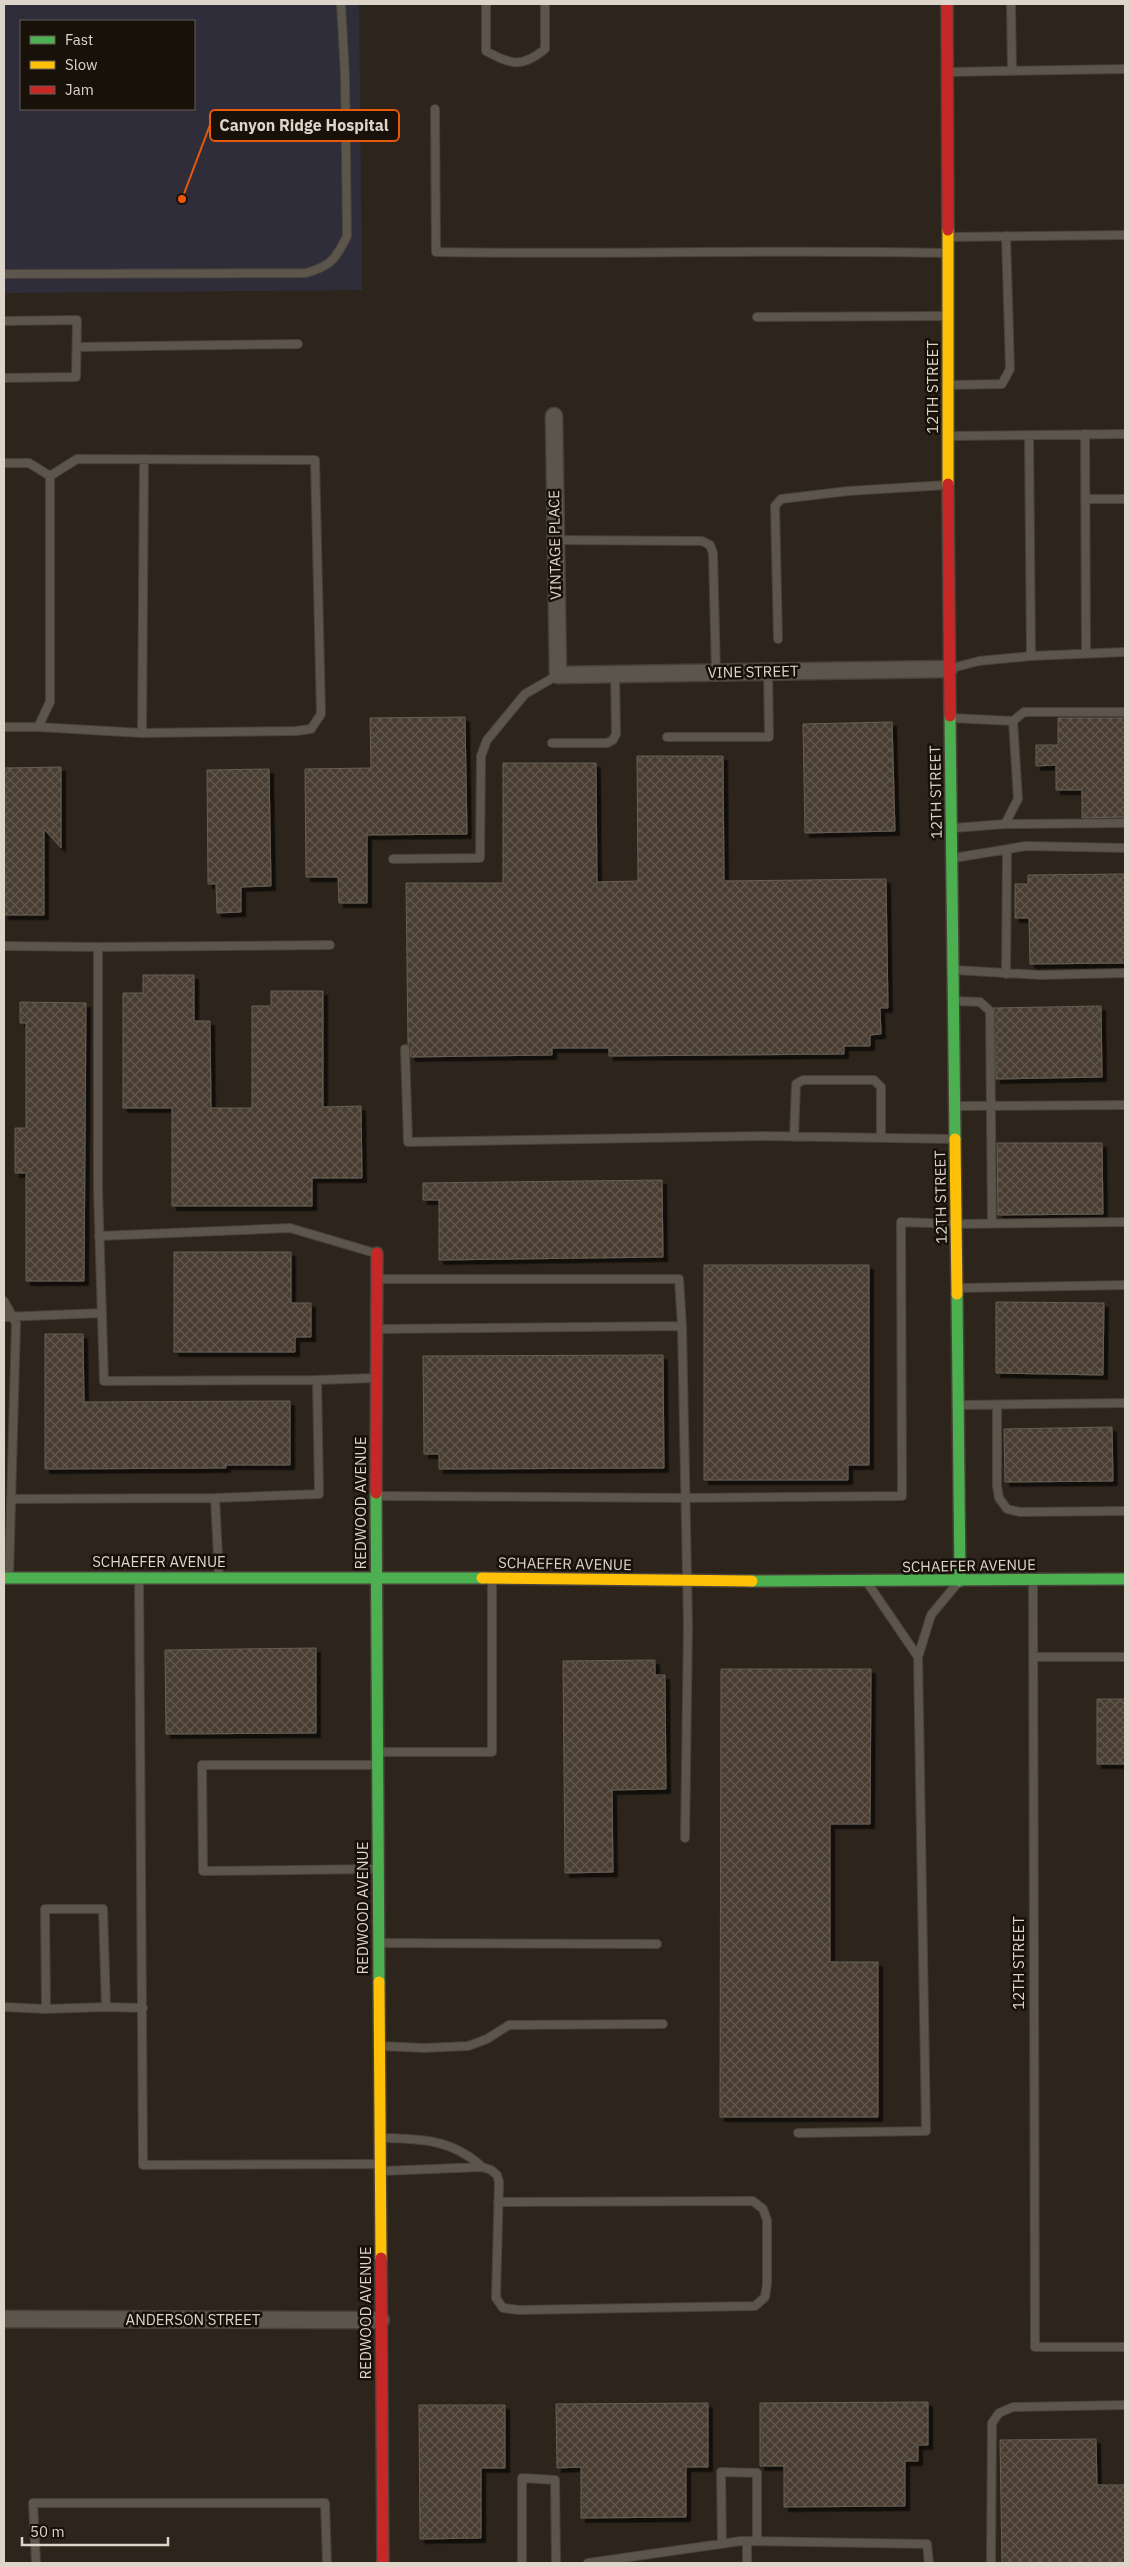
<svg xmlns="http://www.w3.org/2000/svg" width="1129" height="2567" font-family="'IBM Plex Sans',sans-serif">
<defs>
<pattern id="building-cross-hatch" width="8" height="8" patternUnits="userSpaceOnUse" patternTransform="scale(1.25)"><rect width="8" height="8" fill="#493e31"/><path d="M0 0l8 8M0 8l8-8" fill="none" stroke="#63594e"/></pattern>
<filter id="shadow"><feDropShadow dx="4.5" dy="4.5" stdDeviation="0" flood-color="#0009"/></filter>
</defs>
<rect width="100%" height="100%" fill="#2d251c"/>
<path fill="#302d3a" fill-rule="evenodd" d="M4,4h355l3,286 -358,3zM21,21h173v88h-173z"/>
<path fill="url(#building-cross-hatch)" stroke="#655e56" filter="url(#shadow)" d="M465,717l2,117 -100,1v68h-28l-1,-26h-32l-1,-108 66,-1 -1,-50z
M1058,718h67v99l-43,1v-28h-26v-25l-20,1v-21h22z
M892,722l3,109 -90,2 -2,-109z
M637,756h86l1,125 162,-2 2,129h-8l1,26 -11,1v11h-26v8l-235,2v-8h-57v7l-141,2 -3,-13 -2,-161h97v-120h93l1,119 41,-1z
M61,767v81l-17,-19v86h-40v-147z
M269,769l2,117 -30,1v25l-24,1 -1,-29h-8l-1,-114z
M1125,874v89l-95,1 -1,-46h-14v-34h13v-9z
M143,975h51v46h16l1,87h41v-102h19v-15h52v116l38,-1 1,72h-50v28h-140v-98h-49v-115h20z
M20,1002l66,1 -2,278h-58v-108h-11v-45h11v-105h-6z
M1101,1006l1,71 -106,2 -2,-71z
M997,1143h105l1,71 -105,1z
M662,1180l1,77 -224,3v-60h-16v-17z
M174,1252h117v51h20v34h-16v15h-121z
M704,1265h165v200h-21v15h-144z
M996,1302l108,1 -1,72 -107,-2z
M45,1334h38l1,68 206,-1v64h-64v3l-181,1z
M663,1355l1,113 -225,1v-15h-15l-1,-98z
M1112,1427l1,54 -108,1 -1,-53z
M316,1648v85l-150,1 -1,-84z
M655,1660v15h10l1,114 -54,1 1,82 -48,1 -2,-212z
M721,1669h150l-1,155h-40v138h48v155h-158z
M1097,1699h28v65h-28z
M928,2402v43h-10v16h-13v45l-121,1v-41h-24v-63z
M708,2403v64h-22v50l-105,1v-51l-24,1 -1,-64z
M419,2405h86v63h-24v70l-61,1z
M1096,2439l1,46h28v78h-123l-2,-123z"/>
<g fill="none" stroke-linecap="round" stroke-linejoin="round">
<defs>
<path id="lane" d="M486,4v47c25,14 36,17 59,-2v-45
M1011,4l1,67
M949,72l176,-3
M435,109l1,143c170,3 340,-3 510,1
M950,237l175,-2
M4,274l302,-1c25,-7 30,-14 41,-37l-2,-161 -4,-71
M757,317l189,-1
M4,321l73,-1 -1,57 -72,1
M77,347l221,-3
M951,385l51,-1 8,-15 -4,-133
M1085,434l1,219
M1029,435l2,221 94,-4
M951,436l174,-2
M4,463h25l21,13v226l-12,25h-34
M1085,499h40
M554,540l148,1 8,4 3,8 3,119
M778,639l-3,-133 6,-7 67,-8 99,-6
M952,668l27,-7 52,-5
M952,718l61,3 5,78 -13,25 -51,4
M1013,721l11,-9h101
M38,727l104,6 154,-2 15,-2 10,-15 -6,-254 -238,-1 -27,17
M142,733l2,-274
M667,737h102l-1,-66
M552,743h55l6,-3 3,-6 -1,-60
M1005,824l120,-1
M954,858l72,-12 99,2
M393,859l87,-1 1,-102 6,-16 38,-46 33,-19
M4,946l94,1 232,-2
M98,947v243l6,191 213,-1 2,114 -104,4 4,77
M955,970l85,5 85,-2
M1006,974l1,-124
M956,1001l24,1 10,9 2,212
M405,1049l3,93 356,-6 189,3
M957,1106l168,-1
M794,1137l2,-53 7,-4h71l7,7v51
M99,1236l191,-8 85,25
M379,1279h300l3,47
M959,1288l166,-3
M4,1301l12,22 -7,253
M4,1317l98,-4
M379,1329l303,-3 6,299 -3,213
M317,1380l58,-2
M960,1405l165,-2
M997,1405v81l2,12 8,11 13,3 105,-1
M378,1496l308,2 216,-2 -1,-274 55,2 169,-2
M12,1499l203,-1
M139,1579l4,586 235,-1
M1033,1582l2,765h90
M869,1585l49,72
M1033,1657h92
M379,1752h113v-171
M375,1869l-172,2 -1,-106h173
M381,1943l276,1
M4,2007l42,2 -1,-100h58l3,98 37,1
M46,2009l60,-2
M381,2046l43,2 44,-2 19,-7 22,-14 154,-1
M798,2133l128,-2 -8,-474 13,-42 25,-30
M382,2138c39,1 70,1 100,29
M382,2171l100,-4 9,3 6,5 2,7 -3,116 7,10 16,2 236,-4 10,-9 2,-13v-64l-4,-11 -10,-8 -255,1
M722,2544l-1,-72 36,1v68
M991,2562l1,-139 7,-10 14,-6 112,-2
M36,2563l-3,-60h292l2,60
M522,2563v-85l33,2 1,83
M588,2563l153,-22 186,3 2,19
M747,2563v-22"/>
<path id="street" d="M554,416l4,259 391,-6
M4,2319l377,1"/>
<path id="fast" d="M950,716l5,423
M957,1294l3,287
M376,1493l3,489
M4,1578h478
M752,1581l373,-2"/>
<path id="slow" d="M948,230v254
M955,1139l2,155
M482,1578l270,3
M379,1982l2,276"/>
<path id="jam" d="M947,4l1,226
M948,484l2,232
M376,1493l1,-240
M381,2258l2,305"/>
</defs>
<use href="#lane" stroke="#48413a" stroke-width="10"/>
<use href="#street" stroke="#48413a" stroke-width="19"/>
<use href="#fast" stroke="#48413a" stroke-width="14"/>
<use href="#slow" stroke="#48413a" stroke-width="14"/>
<use href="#jam" stroke="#48413a" stroke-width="14"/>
<use href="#lane" stroke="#5b554c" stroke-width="8"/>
<use href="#street" stroke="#5b554c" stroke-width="16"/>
<use href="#fast" stroke="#4caf50" stroke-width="11"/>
<use href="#slow" stroke="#ffc107" stroke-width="11"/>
<use href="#jam" stroke="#c62828" stroke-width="11"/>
</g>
<g text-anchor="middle" stroke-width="5" stroke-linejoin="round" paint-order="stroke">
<g font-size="15" fill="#ded5ca" stroke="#171109">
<text transform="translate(933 387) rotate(-90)" y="5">12TH STREET</text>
<text transform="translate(555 545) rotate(-91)" y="5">VINTAGE PLACE</text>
<text transform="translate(753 672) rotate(-1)" y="5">VINE STREET</text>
<text transform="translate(936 792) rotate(-91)" y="5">12TH STREET</text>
<text transform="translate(941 1197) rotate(-91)" y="5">12TH STREET</text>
<text transform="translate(361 1503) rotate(-90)" y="5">REDWOOD AVENUE</text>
<text x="159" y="1567">SCHAEFER AVENUE</text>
<text transform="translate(565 1564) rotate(1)" y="5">SCHAEFER AVENUE</text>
<text transform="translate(969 1566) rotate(-1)" y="5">SCHAEFER AVENUE</text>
<text transform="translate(363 1908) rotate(-90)" y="5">REDWOOD AVENUE</text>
<text transform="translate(1019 1963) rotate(-90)" y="5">12TH STREET</text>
<text transform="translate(366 2313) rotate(-90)" y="5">REDWOOD AVENUE</text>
<text x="193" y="2325">ANDERSON STREET</text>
</g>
</g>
<path fill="none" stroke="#e8590c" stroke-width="2" d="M182 199L210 125"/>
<circle fill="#e8590c" stroke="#171109" stroke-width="2" cx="182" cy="199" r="5"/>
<rect fill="#171109" stroke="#e8590c" stroke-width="2" x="210" y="110" width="189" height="31" rx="5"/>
<g font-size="16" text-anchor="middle" font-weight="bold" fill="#ded5ca">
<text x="304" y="131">Canyon Ridge Hospital</text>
</g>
<rect width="1129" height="2567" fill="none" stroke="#ded5ca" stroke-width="10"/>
<rect x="20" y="20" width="175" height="90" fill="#171109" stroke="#675f56"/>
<rect x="30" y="36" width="25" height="8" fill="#4caf50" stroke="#675f56"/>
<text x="65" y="45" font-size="15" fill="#ded5ca">Fast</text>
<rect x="30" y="61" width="25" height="8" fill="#ffc107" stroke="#675f56"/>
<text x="65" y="70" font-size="15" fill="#ded5ca">Slow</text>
<rect x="30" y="86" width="25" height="8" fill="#c62828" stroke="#675f56"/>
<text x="65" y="95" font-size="15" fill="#ded5ca">Jam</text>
<path d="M22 2537v8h146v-8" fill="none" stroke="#ded5ca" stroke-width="2.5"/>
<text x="30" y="2537" font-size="15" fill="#ded5ca" stroke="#171109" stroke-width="4" paint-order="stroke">50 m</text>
</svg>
